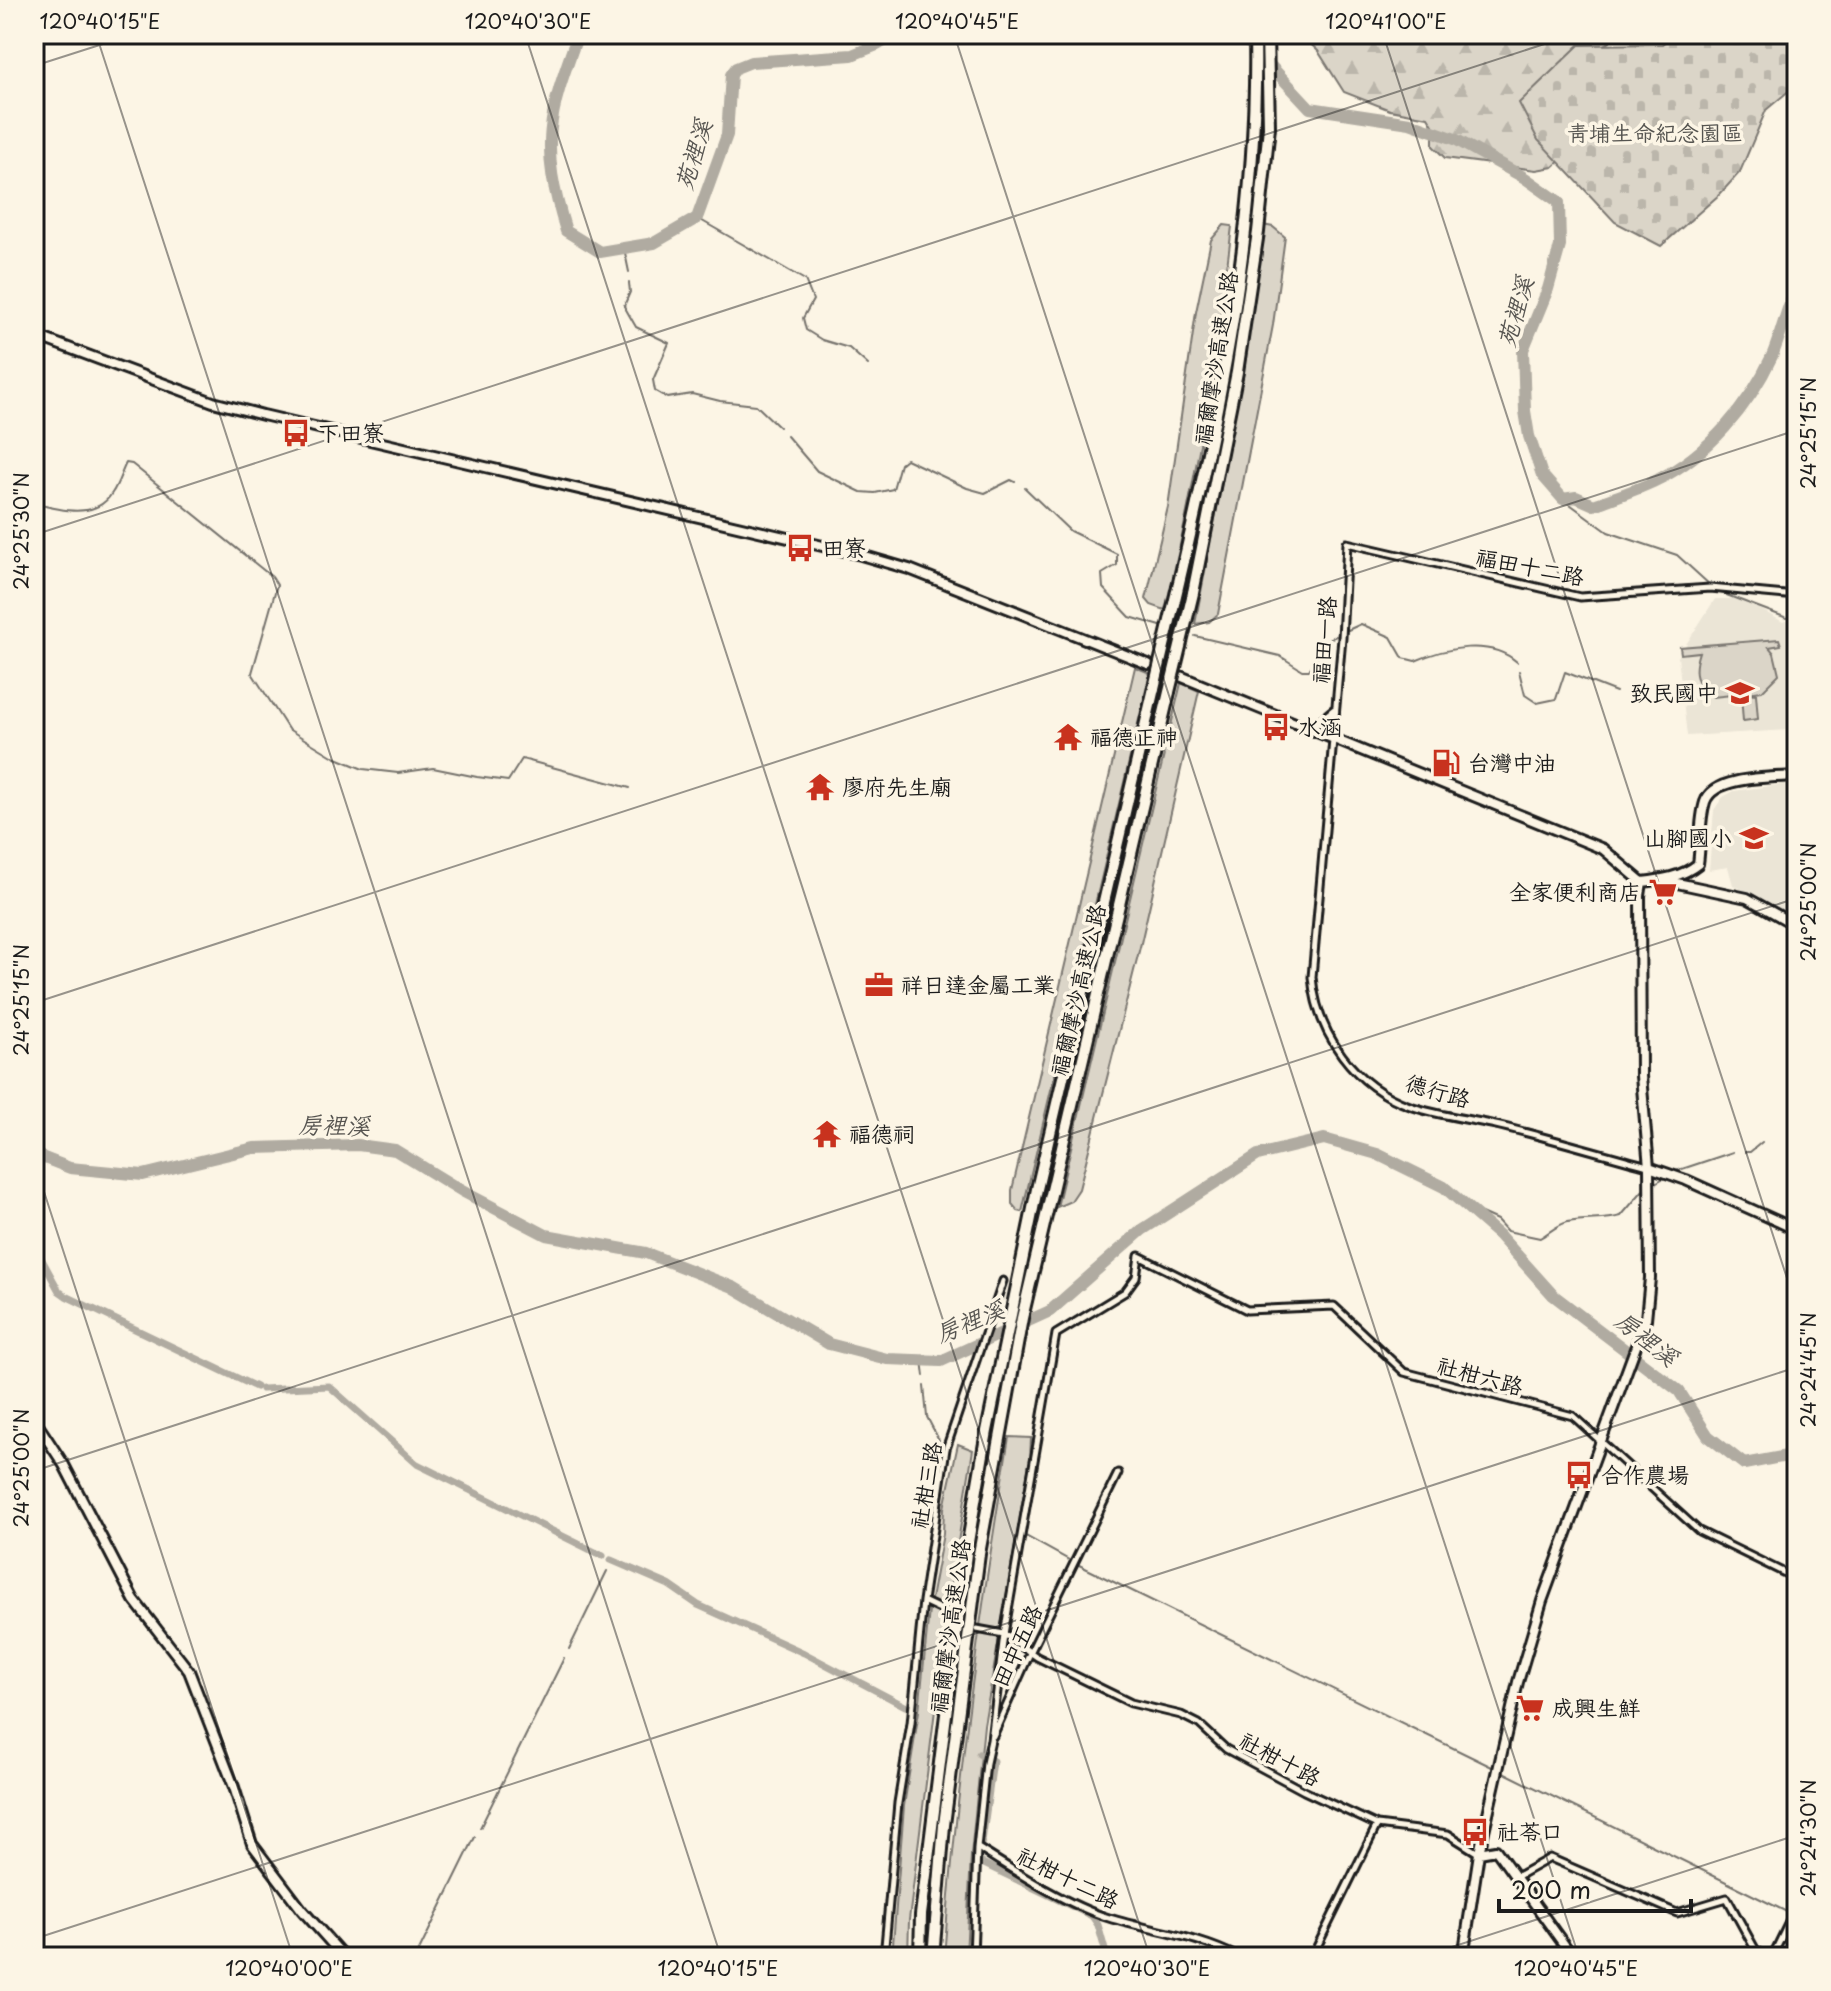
<svg xmlns="http://www.w3.org/2000/svg" width="1831" height="1991" font-family="'Playpen Sans','LXGW WenKai TC',sans-serif">
<defs>
<pattern id="forest-firs" width="22" height="20" patternUnits="userSpaceOnUse" patternTransform="scale(2)"><rect width="22" height="20" fill="#dbd5c8"/><path d="M5 1l3.5 6h-7zM16 11l3.5 6h-7z" fill="#bbb6ab"/></pattern>
<pattern id="cemetery-stones" width="16" height="16" patternUnits="userSpaceOnUse" patternTransform="scale(2)"><rect width="16" height="16" fill="#dbd5c8"/><path d="M2 7V4a2 2 0 0 1 4 0v3zM10 15v-3a2 2 0 0 1 4 0v3z" fill="#bbb6ab"/></pattern>
</defs>
<rect width="100%" height="100%" fill="#fcf5e5"/>
<filter id="ink" filterUnits="userSpaceOnUse"><feTurbulence type="fractalNoise" baseFrequency=".0125" numOctaves="2"/><feDisplacementMap in="SourceGraphic" scale="16" xChannelSelector="R" yChannelSelector="G"/><feConvolveMatrix kernelMatrix="1 2 1 2 8 2 1 2 1" color-interpolation-filters="sRGB"/></filter>
<g filter="url(#ink)">
<path fill="#ebe5d6" d="M1715,599h27l41,23 14,-5v136l-3,3 -5,-26 -102,6 -9,-79z
M1797,782v136l-64,-33 -5,-18 -19,3 5,-60 9,-13 11,-6z"/>
<path fill="#dbd5c8" stroke="#7c7872" stroke-width="2" d="M1224,225l8,1c-15,129 -36,258 -67,384l-14,-5 -5,-6 22,-92 28,-195 15,-72z
M1263,225l10,2 12,10 -12,88 -55,289 -9,8 -14,2 47,-248z
M1779,639l2,6 -12,2 5,6 5,21 -17,17 -15,2 9,1 2,25 -15,2 -2,-27 -28,3c-18,-13 -21,-24 -14,-45l-18,2 -1,-7z
M1135,667l15,6 -128,539 -4,-1 -6,-7v-14z
M1181,683l18,8 -58,252 -62,246 -8,12 -14,6z
M1009,1437l22,1 -1,21 -46,266 -13,130 -5,102h-22c13,-175 36,-347 65,-520z
M958,1444l15,6 -24,147 -40,323 -1,37h-16l12,-151 15,-95 10,-101 14,-76 1,-26z"/>
<path fill="url(#forest-firs)" stroke="#7c7872" stroke-width="2" d="M1300,34h312l-2,8 -44,24 7,83 -20,18 -17,3 -91,-12 -12,-12v-21l-5,-8 -38,-7 -46,-18 -26,-41z"/>
<path fill="url(#cemetery-stones)" stroke="#7c7872" stroke-width="2" d="M1675,34h122v50l-31,26 -26,62 -20,22 -59,52 -46,-24 -77,-82 -19,-37 60,-58 83,-1z"/>
<g fill="none" stroke-linecap="round" stroke-linejoin="round">
<path stroke="#75726c" stroke-width="2" d="M697,218l108,62 8,20 -10,18 3,12 16,10 27,8 19,17
M624,248l5,24
M629,283l1,9 -6,14 12,21 33,16 -16,37 2,11 12,7 25,-4 28,7 36,4 23,22
M787,436l30,35 44,21 14,1 18,-4 7,-25 6,-5 61,29 18,5 26,-13 4,2
M1025,488l45,43 47,23v11l-15,9 1,14 27,29 34,10
M1563,499l45,33 69,23 34,31
M34,503c25,7 62,17 78,-10 6,-8 9,-20 14,-30l6,1 140,113 5,8 -25,88 36,56 46,28 29,12 35,4 35,-5 44,9 31,4 14,-22 108,29
M1716,591l71,27 10,-3
M1348,630l13,-6 30,13 12,21 12,3c30,-13 75,-23 102,1
M1195,636l85,20 22,14h7l20,-31 7,-3
M1519,671l6,24 12,8 19,-4 9,-27 51,20
M1745,1152h5l12,-10
M1676,1171l57,-19
M1655,1183l9,-5
M1468,1207l29,13 10,11 33,7c9,-5 18,-14 28,-16 18,-4 36,-1 53,-6l23,-27
M922,1360l2,16
M924,1386l3,31 12,23
M1024,1535l47,26
M611,1561l1,-1
M1077,1564l415,203
M569,1649l38,-78
M1503,1772l284,140
M480,1828l84,-170
M416,1957l59,-120"/>
<path stroke="#b0aba1" stroke-width="7" d="M34,1245l25,46 7,5 190,91
M262,1389l67,-3 88,78 186,92
M611,1560l58,25 29,20 106,48 101,53
M979,1754l14,7 -11,81
M980,1862l112,54 6,9 9,32"/>
<path stroke="#b0aba1" stroke-width="12" d="M578,34c-30,83 -39,110 -12,197l34,21 54,-9 43,-25 30,-83 4,-60 5,-7 15,-6 101,-7 25,-10 19,-11
M1241,34l69,74 100,15 45,16 70,39 34,24 1,44 -12,43 -25,61 2,61 4,25 13,39 21,24 13,-2 18,8c21,-8 43,-15 63,-25 51,-25 92,-74 115,-124 10,-23 14,-48 25,-70
M34,1154l36,14 73,7 111,-27 104,-3 37,5 67,41 84,44 100,18 87,34 96,57 58,15 54,2 109,-50 92,-81 116,-75 66,-16 53,15 67,33 55,48 54,60 126,96 29,45 36,28 53,-10"/>
<path stroke="#dad4c7" stroke-width="5" stroke-dasharray="5 2.5" stroke-linecap="butt" d="M1127,753h42
M946,1612l24,13"/>
<defs>
<path id="street" d="M1648,1166c-49,-13 -98,-28 -148,-40 -29,-7 -61,-10 -90,-20 -55,-19 -93,-72 -98,-129l30,-339 5,-95 233,54 130,-9 87,8
M923,1601l23,-152 57,-168
M977,1629l27,5 33,23 94,46 50,12 18,9 27,25 78,42 73,34 71,9 30,19
M993,1736l37,-83 88,-180
M978,1848c38,24 89,57 131,70 43,13 89,18 129,39
M1516,1877l34,-19 127,55 50,-15 28,51 11,8
M884,1957l14,-154 13,-80 12,-122 23,11
M973,1957l4,-109 9,-85 5,-23 13,-106 52,-300 69,-42 11,-15 3,-21 108,54 87,-4 70,66 169,44 126,115 98,48
M1312,1957l65,-132
M1772,1957l25,-51"/>
<path id="secondary" d="M34,335l179,67 50,13 598,140 48,14 239,95
M1180,676l423,173 39,33c19,-2 40,-5 56,-18 3,-20 1,-43 7,-62 9,-27 68,-24 92,-26
M1304,727l18,-6 12,-10
M1663,880l84,18 50,28
M1649,1167l37,13 111,50
M34,1419l30,46 70,135 55,71 45,116 18,57 50,66 42,47
M1479,1853l17,-3 77,107
M1463,1957l16,-104 39,-171 24,-81 104,-282 4,-41 -1,-111 -8,-91 -1,-180 2,-14"/>
<path id="highway" d="M1177,591c43,-181 82,-369 78,-557
M1193,593l44,-221 21,-140 11,-105 -2,-93
M920,1957l1,-42 45,-361 21,-123 50,-242 117,-501
M933,1957l11,-132 35,-271 43,-236 147,-626"/>
</defs>
<use href="#street" stroke="#1c1c1c" stroke-width="11"/>
<use href="#secondary" stroke="#1c1c1c" stroke-width="14"/>
<use href="#highway" stroke="#1c1c1c" stroke-width="16"/>
<use href="#street" stroke="#fcf5e5" stroke-width="5"/>
<use href="#secondary" stroke="#fcf5e5" stroke-width="8"/>
<use href="#highway" stroke="#fcf5e5" stroke-width="10"/>
<defs>
<path id="highway-bridge" d="M1154,688l23,-97
M1169,692l24,-99"/>
</defs>
<use href="#highway-bridge" stroke="#1c1c1c" stroke-width="16" stroke-linecap="butt"/>
<use href="#highway-bridge" stroke="#fcf5e5" stroke-width="10"/>
</g>
</g>
<path fill="none" stroke="#1c1c1c" stroke-width="2" stroke-opacity="0.45" d="M96,34l625,1923M525,34l625,1923M954,34l625,1923M1383,34l414,1275M34,66l100,-32M34,535l1541,-501M34,1003l1763,-573M34,1161l259,796M34,1471l1763,-573M34,1939l1763,-572M1421,1957l376,-122"/>
<defs>
<symbol id="bus-bare" viewBox="-9 -9 18 18"><path d="M-5-6H5V4H4V6H2V4H-2V6H-4V4H-5ZM-3.5-4V0h7V-4ZM-3.5 1.2v1.5H-2V1.2ZM2 1.2v1.5H3.5V1.2Z" fill="#c8321e" stroke="#fcf5e5" stroke-width="2.5" paint-order="stroke"/></symbol>
<symbol id="school-bare" viewBox="-9 -9 18 18"><path d="M0-5L7-2L0 1L-7-2ZM-4 1L0 2.5L4 1V4Q0 6-4 4Z" fill="#c8321e" stroke="#fcf5e5" stroke-width="2.5" paint-order="stroke"/></symbol>
<symbol id="temple-bare" viewBox="-9 -9 18 18"><path d="M0-6L5-2H3V0L6.5 2.5H4V6H1.5V3h-3V6H-4V2.5H-6.5L-3 0V-2H-5Z" fill="#c8321e" stroke="#fcf5e5" stroke-width="2.5" paint-order="stroke"/></symbol>
<symbol id="fuel-bare" viewBox="-9 -9 18 18"><path d="M-5.5-6h7V0h2V4h1.3V-2.5L3-4.5l.8-.8L6-3V5H2.5V1h-1V6h-7ZM-4.2-4.7v3.2H.2V-4.7Z" fill="#c8321e" stroke="#fcf5e5" stroke-width="2.5" paint-order="stroke"/></symbol>
<symbol id="supermarket-bare" viewBox="-9 -9 18 18"><path d="M-6-5.5h2.5l.6 2H6L4.5 2H-2.5L-4.4-4H-6ZM-1.5 3.2a1.3 1.3 0 1 0 .1 0ZM3 3.2a1.3 1.3 0 1 0 .1 0Z" fill="#c8321e" stroke="#fcf5e5" stroke-width="2.5" paint-order="stroke"/></symbol>
<symbol id="office-bare" viewBox="-9 -9 18 18"><path d="M-6-3h4V-5.5h4V-3h4V5H-6ZM-1-4.5V-3h2v-1.5ZM-6 0V1H6V0Z" fill="#c8321e" stroke="#fcf5e5" stroke-width="2.5" paint-order="stroke"/></symbol>
</defs>
<g fill-rule="evenodd">
<use href="#bus-bare" x="276" y="413" width="40" height="40"/>
<use href="#bus-bare" x="780" y="528" width="40" height="40"/>
<use href="#school-bare" x="1720" y="673" width="40" height="40"/>
<use href="#bus-bare" x="1256" y="707" width="40" height="40"/>
<use href="#temple-bare" x="1048" y="717" width="40" height="40"/>
<use href="#fuel-bare" x="1426" y="743" width="40" height="40"/>
<use href="#temple-bare" x="800" y="767" width="40" height="40"/>
<use href="#school-bare" x="1734" y="818" width="40" height="40"/>
<use href="#supermarket-bare" x="1643" y="872" width="40" height="40"/>
<use href="#office-bare" x="859" y="965" width="40" height="40"/>
<use href="#temple-bare" x="807" y="1114" width="40" height="40"/>
<use href="#bus-bare" x="1559" y="1455" width="40" height="40"/>
<use href="#supermarket-bare" x="1510" y="1688" width="40" height="40"/>
<use href="#bus-bare" x="1455" y="1812" width="40" height="40"/>
</g>
<g text-anchor="middle" stroke-width="7" stroke-linejoin="round" paint-order="stroke">
<g font-size="22" fill="#555450" stroke="#fcf5e5">
<text x="1655" y="141">青埔生命紀念園區</text>
</g>
<g font-size="22" fill="#1c1c1c" stroke="#fcf5e5">
<text transform="translate(1216 358) rotate(-81)" y="8">福爾摩沙高速公路</text>
<text transform="translate(1530 567) rotate(11)" y="8">福田十二路</text>
<text transform="translate(1324 640) rotate(-85)" y="8">福田一路</text>
<text transform="translate(1078 990) rotate(-77)" y="8">福爾摩沙高速公路</text>
<text transform="translate(1438 1091) rotate(16)" y="8">德行路</text>
<text transform="translate(1480 1376) rotate(15)" y="8">社柑六路</text>
<text transform="translate(926 1485) rotate(-80)" y="8">社柑三路</text>
<text transform="translate(950 1626) rotate(-82)" y="8">福爾摩沙高速公路</text>
<text transform="translate(1017 1646) rotate(-65)" y="8">田中五路</text>
<text transform="translate(1280 1759) rotate(28)" y="8">社柑十路</text>
<text transform="translate(1068 1878) rotate(26)" y="8">社柑十二路</text>
</g>
<g font-size="22" fill="#1c1c1c" stroke="#fcf5e5" text-anchor="start">
<text x="318" y="441">下田寮</text>
<text x="822" y="556">田寮</text>
<text x="1718" y="701" text-anchor="end">致民國中</text>
<text x="1298" y="735">水涵</text>
<text x="1090" y="745">福德正神</text>
<text x="1468" y="771">台灣中油</text>
<text x="842" y="795">廖府先生廟</text>
<text x="1732" y="846" text-anchor="end">山腳國小</text>
<text x="1641" y="900" text-anchor="end">全家便利商店</text>
<text x="901" y="993">祥日達金屬工業</text>
<text x="849" y="1142">福德祠</text>
<text x="1601" y="1483">合作農場</text>
<text x="1552" y="1716">成興生鮮</text>
<text x="1497" y="1840">社苓口</text>
</g>
<g font-size="24" font-style="italic" fill="#575551" stroke="#fcf5e5">
<text transform="translate(694 155) rotate(-73)" y="8">苑裡溪</text>
<text transform="translate(1516 312) rotate(-74)" y="8">苑裡溪</text>
<text transform="translate(334 1126) rotate(1)" y="8">房裡溪</text>
<text transform="translate(970 1322) rotate(-22)" y="8">房裡溪</text>
<text transform="translate(1646 1339) rotate(38)" y="8">房裡溪</text>
</g>
</g>
<rect width="1831" height="1991" fill="none" stroke="#fcf5e5" stroke-width="88"/>
<path d="M1499 1899v12h192v-12" fill="none" stroke="#1c1c1c" stroke-width="4"/>
<text x="1511" y="1899" font-size="24" fill="#1c1c1c" stroke="#fcf5e5" stroke-width="6" paint-order="stroke">200 m</text>
<rect x="44" y="44" width="1743" height="1903" fill="none" stroke="#1c1c1c" stroke-width="3"/>
<g font-size="20" text-anchor="middle" fill="#1c1c1c">
<text x="100" y="29">120°40'15"E</text>
<text x="528" y="29">120°40'30"E</text>
<text x="957" y="29">120°40'45"E</text>
<text x="1386" y="29">120°41'00"E</text>
<text transform="translate(1809 433) rotate(-90)" y="7">24°25'15"N</text>
<text transform="translate(22 531) rotate(-90)" y="7">24°25'30"N</text>
<text transform="translate(1809 902) rotate(-90)" y="7">24°25'00"N</text>
<text transform="translate(22 1000) rotate(-90)" y="7">24°25'15"N</text>
<text transform="translate(1809 1370) rotate(-90)" y="7">24°24'45"N</text>
<text transform="translate(22 1468) rotate(-90)" y="7">24°25'00"N</text>
<text transform="translate(1809 1838) rotate(-90)" y="7">24°24'30"N</text>
<text x="289" y="1976">120°40'00"E</text>
<text x="718" y="1976">120°40'15"E</text>
<text x="1147" y="1976">120°40'30"E</text>
<text x="1576" y="1976">120°40'45"E</text>
</g>
</svg>
